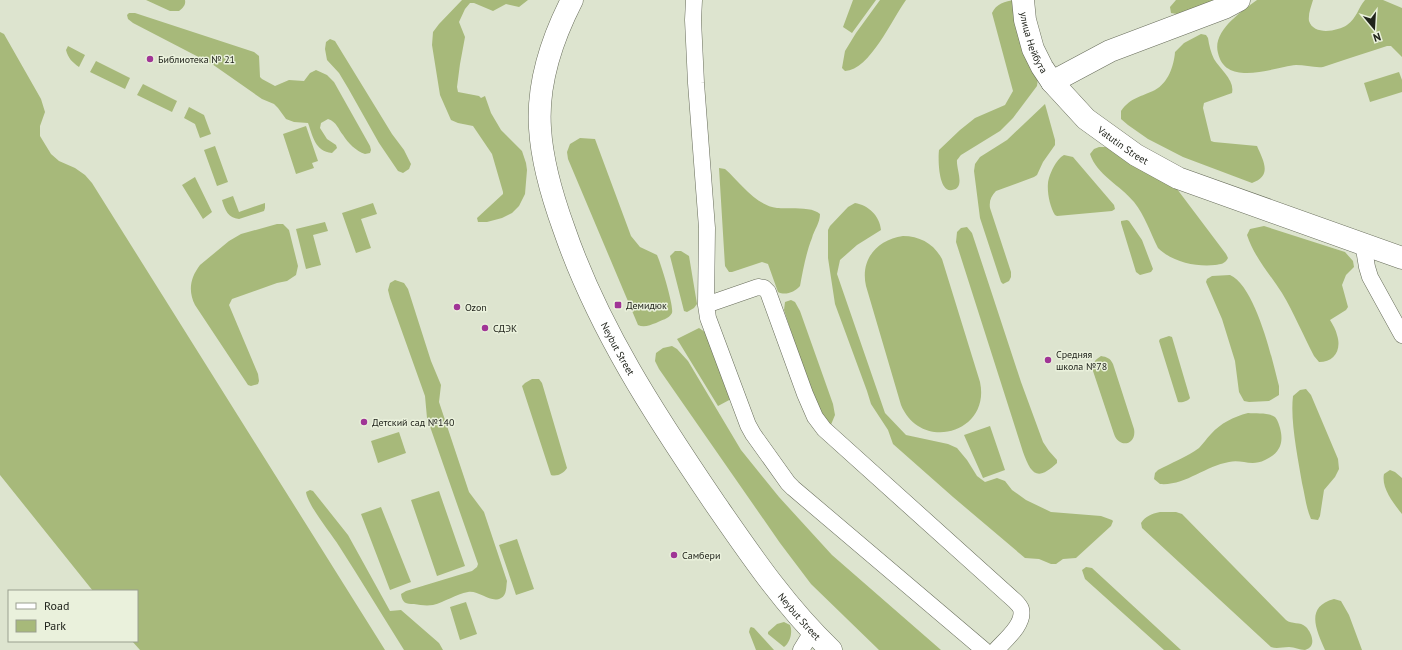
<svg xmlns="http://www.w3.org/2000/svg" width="1402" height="650" font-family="'PT Sans',sans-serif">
<rect width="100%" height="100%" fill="#dde4cf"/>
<path fill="#a7b97a" d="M146,0h39c1,5 -2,8 -6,11h-9z
M462,0h66l-9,7 -13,-3 -13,7 -19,-8h-4l-5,6 -6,13 6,15 -5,27 -3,23 1,5 21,4 2,2 4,-2 6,17 10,17 21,21 4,12 1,7 -2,24 -6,12 -7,7 -10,5 -15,4h-9l-1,-4 26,-24v-2l-11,-38 -19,-28 -15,-3 -7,-3 -11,-25 -8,-50 1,-13 6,-8z
M853,0h23l-24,33 -9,-6z
M880,0h26c-14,19 -36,70 -61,71l-3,-3 3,-17 11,-18z
M1015,0l23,78 -1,8 -24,32 -13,13 -39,24c-1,1 -3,4 -4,5 -1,9 9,28 -5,30 -14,3 -14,-32 -13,-40l21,-20 15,-12 30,-13 8,-14 -21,-78c4,-9 13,-12 23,-13z
M1176,0h39l-38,14 -6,-1 -1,-6z
M1257,0h56c-2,7 -5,14 -4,21 5,15 29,10 38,4 10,-7 11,-17 18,-25h18l19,8v49l-11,-11h-4c-14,5 -29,9 -43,14 -7,2 -14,5 -21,7 -8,1 -18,-2 -27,-2 -22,2 -70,23 -78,-12 -6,-22 23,-41 39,-53z
M129,13h6l119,39 5,4 1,21 2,2 13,7 14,-6 15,1 6,-8 6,-3 11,5 7,7 36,64 1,4 -1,3 -5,1c-9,-3 -17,-11 -22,-19 -5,-6 -6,-13 -15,-16l-7,4 -1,5 7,11 9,6 1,3 -5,5c-17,-2 -19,-16 -24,-30l-14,-1 -8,-3 -8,-11 -4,-4 -12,-5 -50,-35 -79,-41 -5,-4 -1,-4z
M0,32l4,2 37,65 4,13 -5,14v10l11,18 8,7 16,7 10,7 7,8 293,467h-245l-8,-9h5v-50h-44l-93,-116z
M1201,34l5,1 2,3c1,7 3,15 6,21 6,10 21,21 18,34l-28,10 -1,5 8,33 3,1 43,4c6,14 16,30 -5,37l-69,-26 -35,-18 -20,-14 -7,-6v-8c10,-14 20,-14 34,-21 13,-7 19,-24 20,-38l9,-9z
M330,39l5,2 57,93 12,16 7,14 -2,5 -6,4 -5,-2 -19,-28 -31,-55 -9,-15 -12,-13 -2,-11 1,-7z
M68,46l17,9 -6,12c-7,-5 -11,-9 -13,-17z
M96,61l34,17 -5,11 -35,-17z
M1399,72l3,8v12l-32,10 -6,-19z
M143,84l34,17 -5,11 -35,-17z
M1045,104l10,36v5l-12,17 -6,13 -3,2 -38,14c-5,5 -7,10 -6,17l21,64v5l-2,4 -6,3 -2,-2 -21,-64 -6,-47 1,-7 5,-7 27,-17z
M189,107l15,8 7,19 -11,4 -5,-14 -11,-6z
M306,126l12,35 -6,2 2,5 -18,6 -13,-40z
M580,138l15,1 36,97 9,11 17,8c4,9 17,51 15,58 -3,6 -11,7 -16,10 -6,2 -12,5 -18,2l-70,-166 -1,-7 3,-8z
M215,146l13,36 -11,4 -13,-36z
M1099,147h8l70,42 49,65 2,4c-3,6 -7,6 -13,7 -19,2 -43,-3 -57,-17 -8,-16 -13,-32 -24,-46 -14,-17 -37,-27 -44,-48l4,-5z
M1064,155l9,2 41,48 1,4 -3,2 -55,5 -2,-1c-5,-8 -8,-22 -7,-32 1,-8 8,-24 16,-28z
M719,168l6,1c15,13 30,36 52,39 11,1 35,-2 43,6 0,9 -6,16 -8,24 -6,15 -9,32 -12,48 -5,6 -15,10 -22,6l-10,-28 -6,-2 -30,10h-3l-4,-6z
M195,177l17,35 -9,7 -21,-34z
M233,196l6,16 26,-9v5l-1,3 -25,8c-11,-1 -14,-9 -17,-19z
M373,203l4,11 -16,5 10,29 -15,5 -14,-40z
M855,203c13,2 25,13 26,27l-24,15 -17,15 -3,14 48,139 21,22 42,9 9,4 10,12 10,16 8,6 12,-4 8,3 7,9 14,10 25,12 50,4 11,4 1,1 -2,5 -35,32 -13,1 -7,5h-5l-12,-5 -14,-1 -72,-61 -60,-53 -5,-14 -17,-26 -4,-13 -32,-87 -7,-46v-28l2,-4 18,-19z
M1127,220l2,1 13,19 11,29 -2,3 -11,3 -4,-3 -15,-49v-2z
M325,222l3,9 -15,4 8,30 -15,4 -10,-40z
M277,224h6l6,6 9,36 -2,9 -9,6 -10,2 -45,16 -3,6 29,69 1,7 -1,3 -7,2 -3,-1 -53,-80c-7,-14 -5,-27 5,-40l29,-24 12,-7z
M1264,226l81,26 8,9 1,6 -8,8 -4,10 6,22 -2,3 -16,10c3,5 6,10 7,15 5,15 -3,27 -18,27l-5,-6c-11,-21 -20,-43 -32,-63 -12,-19 -28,-36 -35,-58l3,-6z
M967,227l5,6 49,149 22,60 6,9 8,9v3c-20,19 -26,11 -34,-11l-67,-210 1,-10 4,-4z
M903,236c17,0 31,8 39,23l38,123c11,51 -59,71 -79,23l-35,-119c-6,-27 11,-46 37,-50z
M675,251h6l8,5 8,48 -3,4 -7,4 -3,-1 -14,-55z
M1230,275c26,12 42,84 49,111v9l-10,6 -20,1 -5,-1 -5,-9 -4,-31 -13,-42 -16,-37 1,-3 5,-3z
M395,280l9,3 4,6 23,72 10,24 -2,17 30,90 15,20 23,69c-1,6 0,14 -6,17 -10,6 -22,-8 -33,-6 -12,2 -23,10 -35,13 -7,1 -13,0 -19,-1 -8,0 -12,-1 -13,-10l5,-3 66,-20 5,-4 1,-3 -51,-146 -2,-22 -35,-98 -2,-8 2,-7z
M791,300l4,2 5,9 33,93 2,11 -5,12h-2l-18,-38 -26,-79 1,-8z
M699,328l12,8 22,62 -15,8 -41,-67z
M1169,336l3,1 18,61c-2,3 -8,5 -12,4l-19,-61 1,-2z
M672,346l5,3 11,12 53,89 38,47 53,58 109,95h-62l-68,-66 -31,-41 -121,-174 -4,-8 1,-8 7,-5z
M1101,356c6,1 9,2 12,8l21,65c3,16 -15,20 -20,5l-21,-63c-1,-8 1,-10 8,-15z
M532,379h7l3,4 25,85c-3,5 -10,9 -16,7l-29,-89 3,-3z
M1306,389l5,6 27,64 1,10 -4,8 -11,13 -4,26 -2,4 -7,-1c-5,-11 -6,-24 -9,-36 -4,-25 -12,-62 -9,-87l7,-6z
M1248,413c8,1 20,-1 27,4 2,2 4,7 5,11 4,15 0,25 -15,32 -14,7 -23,-1 -36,2 -24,4 -44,24 -69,22l-6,-5 1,-6 3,-3c13,-7 29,-13 41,-22 4,-4 7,-9 12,-14 10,-11 22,-17 37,-21z
M990,426l15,44 -22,8 -19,-43z
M399,432l7,21 -28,10 -7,-22z
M1390,470l5,2 7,6v36c-8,-10 -21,-26 -18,-40z
M310,490l3,1 35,44 42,76 11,-1 38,33 4,7h-39c-22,-35 -43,-70 -65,-104 -8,-13 -31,-40 -33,-54z
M439,491l26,75 -28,10 -26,-76z
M381,507l30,75 -21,8 -29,-76z
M1160,512h16l6,2 104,106c6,5 14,1 20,7 6,6 11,20 -1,23 -6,0 -10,-3 -16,-3 -7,0 -12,2 -18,0l-129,-119 -1,-5c5,-7 10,-9 19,-11z
M517,539l17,50 -18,6 -17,-50z
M1086,567l6,1 89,82h-17l-79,-71 -3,-9z
M1334,599l7,2 8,14 13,35h-37c-9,-21 -20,-43 9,-51z
M466,602l11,32 -17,6 -10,-33z
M784,622l6,3c3,7 0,18 -6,22l-16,-13v-2l9,-8z
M751,627l3,1 20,22h-18l-7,-18 1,-4z"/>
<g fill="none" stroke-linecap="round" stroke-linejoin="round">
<defs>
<path id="street" d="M694,0l-1,20 3,63 11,145 -1,77 2,13 40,107 5,9 35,49 5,5 191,162
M1363,243l4,24 3,10 32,58
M706,305l52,-18 6,1 4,4 37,102 10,23 9,12 191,172c2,2 5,5 6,8 4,15 -16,31 -25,41
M801,650l11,-18"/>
<path id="secondary" d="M1052,82l58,-31 114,-43 15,-8"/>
<g id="primary">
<path id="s1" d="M572,0c-20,39 -35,83 -32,128 2,35 12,68 24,101 34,99 91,186 150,273 36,52 71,104 117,148"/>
<path id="s2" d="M1023,0l2,20 8,29 9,18 10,15 34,37 50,36 42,23 224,80"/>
</g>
</defs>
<use href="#street" stroke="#676c5a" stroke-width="17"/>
<use href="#secondary" stroke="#676c5a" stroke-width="23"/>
<use href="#primary" stroke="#676c5a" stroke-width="23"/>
<use href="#street" stroke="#fff" stroke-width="16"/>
<use href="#secondary" stroke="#fff" stroke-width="22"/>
<use href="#primary" stroke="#fff" stroke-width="22"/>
</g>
<g fill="#a03596" stroke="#eaf1dc" stroke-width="1.5">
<circle cx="150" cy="59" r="4"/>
<rect x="614" y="301" width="8" height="8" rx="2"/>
<circle cx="457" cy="307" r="4"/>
<circle cx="485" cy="328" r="4"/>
<circle cx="1048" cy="360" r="4"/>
<circle cx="364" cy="422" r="4"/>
<circle cx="674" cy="555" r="4"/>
</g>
<g text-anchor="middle" stroke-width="3" stroke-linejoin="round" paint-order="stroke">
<g font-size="10" fill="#21241c" stroke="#eaf1dc">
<text dy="4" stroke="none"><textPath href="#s2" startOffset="44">улица Нейбута</textPath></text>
<text dy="4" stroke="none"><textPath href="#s2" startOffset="184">Vatutin Street</textPath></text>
<text dy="4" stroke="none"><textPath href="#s1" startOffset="369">Neybut Street</textPath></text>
<text dy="4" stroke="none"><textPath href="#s1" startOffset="693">Neybut Street</textPath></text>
</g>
<g font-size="10" fill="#21241c" stroke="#eaf1dc" text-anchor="start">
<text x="158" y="63">Библиотека № 21</text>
<text x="626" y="309">Демидюк</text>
<text x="465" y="311">Ozon</text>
<text x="493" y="332">СДЭК</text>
<text x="1056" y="358">Средняя<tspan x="1056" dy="12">школа №78</tspan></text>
<text x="372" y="426">Детский сад №140</text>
<text x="682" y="559">Самбери</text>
</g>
</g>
<rect x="8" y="590" width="130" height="52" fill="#eaf1dc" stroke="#9a9f8f"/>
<rect x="16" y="603" width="20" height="6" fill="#ffffff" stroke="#9a9f8f"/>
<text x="44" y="610" font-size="12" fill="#21241c">Road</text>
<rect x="16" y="620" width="20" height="12" fill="#a7b97a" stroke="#9a9f8f"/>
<text x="44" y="630" font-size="12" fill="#21241c">Park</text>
<g transform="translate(1374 28) rotate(162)" stroke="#eaf1dc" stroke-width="3" paint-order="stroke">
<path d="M0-3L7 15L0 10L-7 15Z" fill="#21241c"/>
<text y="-6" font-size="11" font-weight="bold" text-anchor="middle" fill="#21241c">N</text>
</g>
</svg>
